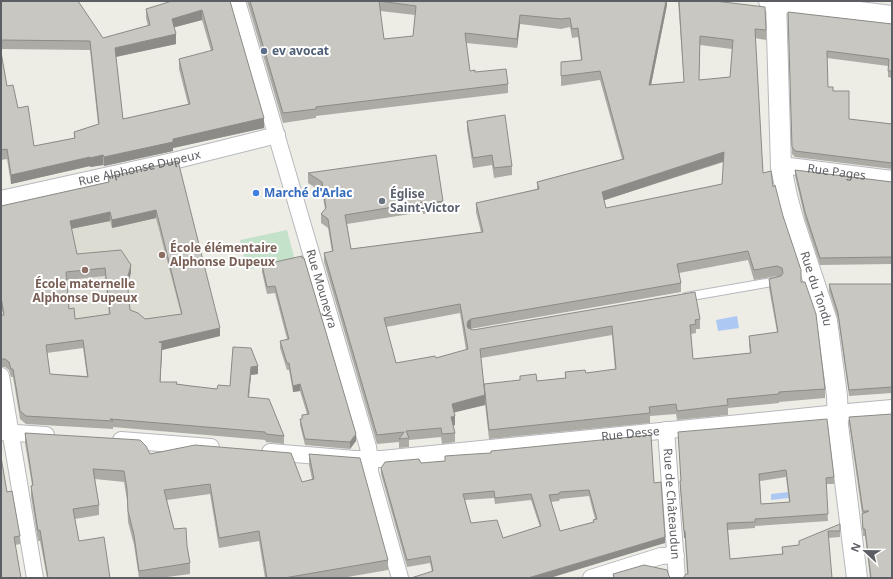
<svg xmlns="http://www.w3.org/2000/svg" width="893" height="579" font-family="'Noto Sans',sans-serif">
<rect width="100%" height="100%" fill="#edede5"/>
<path fill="#dddcd3" d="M179,174l38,151 -95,11 -53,-19 -29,-112z"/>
<path fill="#c4e1ca" d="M287,230l9,34 -33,2 -16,4 -7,-30z"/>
<path fill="#aec8f4" d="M737,316l2,12 -21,3 -2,-11z
M797,491l1,6 -27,3v-6z"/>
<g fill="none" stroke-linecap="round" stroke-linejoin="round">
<defs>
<path id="service" d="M686,297l92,-16"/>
<g id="minor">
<path id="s1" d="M237,1l131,446 2,13v12l30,106"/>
<path id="s2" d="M781,167l8,-1 103,13"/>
<path id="s3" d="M1,199l176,-39 100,-25"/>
<path d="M1,376l34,202"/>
<path id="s4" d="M666,430l11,148"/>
<path d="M1,432l45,3"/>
<path d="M121,440l90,7"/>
<path id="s5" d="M270,452l85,7h27l466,-47 44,-4"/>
<path d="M591,578l70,-22 15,-1"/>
</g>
<g id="tertiary">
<path d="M769,1l123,15"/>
<path id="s6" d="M776,1l5,166 6,29 7,26 33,99 10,75 1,29 19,153"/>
</g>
</defs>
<use href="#service" stroke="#b7b8bd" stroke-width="10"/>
<use href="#minor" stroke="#b7b8bd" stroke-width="18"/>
<use href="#tertiary" stroke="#b7b8bd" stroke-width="22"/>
<use href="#service" stroke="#fff" stroke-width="8"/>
<use href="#minor" stroke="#fff" stroke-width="16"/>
<use href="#tertiary" stroke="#fff" stroke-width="20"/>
</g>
<path fill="#adaba6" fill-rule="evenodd" d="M1,1l102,37 45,-12 -2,-8v-9l84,-8 34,127 -91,20v3l-69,15 -1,-1 -13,2v-1l-79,18 -4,-25 -6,1v-108l6,34 11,22 16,38 40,-8v-6l24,-8 -8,-74 -89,-1zM202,20l9,31 -32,8v10l9,35 -65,15 -7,-62 60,-13 -2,-17z
M247,1h420v4l-16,80 33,-3 -6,-81 88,29v10l-11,-2 8,135 10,14 28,95 24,107v9l-46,4v1l-51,5v7l-51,5 -1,-6 -26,2v7l-161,16 -4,-35v1l-31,7 1,13 -2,1 2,7v9l-13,2 -1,-7 -32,3v7l-10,1v-6l-22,2 -53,-182v-9l8,-1 -4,-24 -7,-5v-9l4,-5 -3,-17 -14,-9v-10l135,28v10l-20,3v-2l-76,12 4,25 130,-17 -5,-20v-9l61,-14v-7l85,-23 -22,-79 -39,6v-24l20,-2 -3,-23 -6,1 -2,-11 -9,2 -41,-5 -3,24 -51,-5 4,28 38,13v9l-192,23v2l-33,5zM380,11l35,4 -2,21 -29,3zM700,45l32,4 -2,28 -31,3zM724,162l-2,22 -116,24 -2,-8zM748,260l6,20 23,-4 2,1 -10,2v9l8,44 -28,4v9l1,8 -57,6 -2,-25 5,-1v-4h4v-10l-227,11 -3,-1 211,-37v-9l-2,-10zM460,313l6,37 -30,8 -40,5 -10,-36zM612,335l3,35 -29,3 -21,-1v6l-28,3 -53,4 -3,-27z
M788,12l104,12v54l-4,-1v-11l-61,-8 1,29 5,4 16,28 43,5v45l-97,-12 -3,-3z
M467,121l45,45v9l-18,3 -2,-13 -19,3 -6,-38z
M178,161l42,175 -58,14 -2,32 17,2 14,2 26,3 13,-3 3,-39 25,27 -7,1 -2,22 35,39v8l-18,-2 -1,-2 -106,-9 -46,-4v2l-87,-5 -6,-5 -7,-42h-2l-2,-7 -4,-3h-4v-52h2l-2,-10v-99l107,-24v-5zM156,218l25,96 -36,5 -15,-9 -3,-25 4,-12 -54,-19 -6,-25 39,-8 2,7zM105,276l4,38 -34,5 -6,-10 -2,-29zM83,348l4,28 -37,-2 -3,-21z
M795,170l97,12v82l-72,1 -15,-46 -10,-43z
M302,256l54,185 -6,8 -45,-4 -5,-20v-6h2v-4l5,-1 -7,-23 -7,1 -4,-22h-2l-7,-22v-7l7,-2 -12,-46 -8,1 -5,-22v-7z
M829,284h63v109l-43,3 -11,-77 -9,-28z
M849,417l43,161h-22l-5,-42h-2l-1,-15v-7l-13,-91z
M678,432l156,45v7h-8l2,37 -73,5v2l-27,2 2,29 52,-5v-7l17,-2 41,-21v13l-12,1 4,40 -145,-4 -2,-36h-1l-4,-50v-7h1zM786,477l3,25 -28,2 -1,-23z
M25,433l125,21 152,28 10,-3 -3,-14v-11l79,106v10l-46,8h-77l-6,-37 -40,7 -9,-54 -43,6 7,29 13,17 3,17v11l-30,4h-21l-5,-33 -6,-23 -1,-22 -3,-18 -29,-3 4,26v10l-24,4 4,22 31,37h-63l-7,-37h-2l-7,-45v-10l1,-1 -7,-42z
M445,456l209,27 11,60 -233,29 -2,-9 -23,4 -26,-93v-6l64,-7zM589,496l6,23 -2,1v2l-33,9 -9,-29 8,-1 1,-2zM494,498l1,6 36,-4 9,27 -37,11 -32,-15 -6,-23z
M7,492l13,44v8l-5,1 -14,33z"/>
<path fill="#8d8b87" d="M666,1h1v4l-18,90v-10z
M202,10v10l-30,8v-9z
M520,15v9l-3,24v-9z
M176,34v10l-61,13v-9z
M264,118v10l-91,20v3l-69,15v-9l69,-18z
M724,152v9l-122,40v-9z
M103,155v10l-13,2v-1l-79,18v-9l79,-18z
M156,210v8l-44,10v-8z
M110,212v9l-40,8v-8z
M131,265v8l-4,14v-8z
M471,319v10l-3,1 -1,-5 1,-4z
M220,328v8l-58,14 -2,41 -1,-49z
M258,366v8l-7,1 -3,30 3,-38z
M300,384v7l-7,1v-6z
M485,395v10l-33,8v-9z
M455,416v9l-4,1v-9z
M356,434v7l-6,8v-7z
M684,531h1v7h-1z
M665,537v6l-115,35h-22z"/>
<path fill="#c9c7c1" stroke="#8d8b87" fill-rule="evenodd" d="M1,1h77l25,37 47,-13 -4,-16 26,-8h58l34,117 -91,21v3l-69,15 -1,-2 -13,3v-1l-79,18 -4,-26 -6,1v-98l6,34 6,-1 5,23 10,-2 6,40 41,-8 -1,-6 25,-8 -9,-83 -89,-1zM202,10l11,40 -34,9 11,45 -67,15 -8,-71 61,-14 -4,-15z
M250,1h416l-17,84 35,-3 -5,-81h36l50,6 1,23 -11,-1 8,144 8,-2 2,16 2,-2 8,31 18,54v12h4l11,32 9,75 -46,3v2l-52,5 1,6 -51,6 -1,-7 -27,3 1,6 -161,17 -5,-46 36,-4v-4l16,-2 1,7 29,-3 -1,-6 20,-2 1,3 30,-4 -4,-43 -132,23 5,46 -33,9 3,12 -4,1 4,16 -13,1 -1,-6 -35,3 3,7 -10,1 5,-7 -27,3 -53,-182 9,-2 -5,-32 -7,-5 5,-6 -4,-26 -14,-9 128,-18 7,46 -20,3v-2l-78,13 6,34 132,-17 -7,-29 63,-14 -2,-7 87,-23 -24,-88 -39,5v-14l21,-2 -4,-32 -6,1 -2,-11 -9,1 -41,-4 -3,24 -52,-6 5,38 5,-1v2l31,-3 2,15 -192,23v2l-33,4zM379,1l37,5 -3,30 -29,3zM700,36l33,4 -3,37 -31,3zM724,152l-2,32 -116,24 -4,-16zM748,251l6,19 23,-4 5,2 1,5 -2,3 -12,3 9,53 -29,4 2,17 -58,6 -3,-34 6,-1 -1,-4 5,-1 -5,-27 -222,38 -5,-2 -1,-3 1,-4 3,-2 210,-36 -4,-19zM460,304l8,45 -32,9 -1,-2 -39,7 -12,-45z
M788,12l104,12v47h-4l1,-12 -62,-8 1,36h5v4h16v28l43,5v39l-97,-12 -3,-4z
M505,115l7,51 -18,2 -2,-13 -19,3 -6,-37z
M178,161l42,167 -61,14 3,1 -2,39h17l-1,2 15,2 26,3 1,-4 12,1 3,-39 18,1 7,18 -7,1 -3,30 21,2 15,37 -18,-2 -1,-2 -106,-9 -49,-4 3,2 -87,-5 -6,-5 -7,-42h-2l-2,-7 -4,-3h-4v-44h3l-3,-18v-91l108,-24 -1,-5zM156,210l26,104 -37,5 -7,-6 -8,-3 -3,-31 4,-14 -10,-15 -44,4 -7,-33 40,-9 2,8zM105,268l5,46 -35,5 -1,-11 -5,1 -3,-37zM83,340l5,37 -38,-3 -4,-29z
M795,170l97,12v75l-72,1 -15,-46z
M302,256v2h2l52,176 -6,8 -45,-3 -5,-20h2v-4l7,-1 -9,-30 -7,2 -4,-23h-2l-7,-22 9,-2 -14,-53 -8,1 -5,-22z
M829,284h63v103l-43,3 -11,-77z
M892,414v164h-21l-6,-49h-2l-1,-15 7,-3h-6l-14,-94z
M827,419l7,58 -8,1 2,36 -73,5v3l-28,1 3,36 53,-5 -1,-7 17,-2v-4l41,-17v7h-12l4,47h-149l3,-4h2l-3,-43h-1l-4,-50h1l-3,-49zM786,470l4,32 -29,2 -2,-30z
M25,433l115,7 6,6 4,8 45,-9 96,8 11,29 12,-3 -5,-25 51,4 28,102 -104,18h-17l-8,-47 -40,7 -9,-54 -46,6 10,39 12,-1 1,18 3,17 -51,8 -5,-36 -6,-24 -1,-22 -3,-18 -31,-2 6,36 -26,4 6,32 25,-4 6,41h-62l-8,-48 -2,1 -7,-45 2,-1z
M651,435l3,48 7,-1 4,55 -137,41h-117l22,-7 -3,-15 -23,4 -26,-92 4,-6 34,-3 2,4 24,-2v-5l29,-2 17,-1v-2zM589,490l8,29 -4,1 1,2 -34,9 -11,-36 10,-1 1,-2zM494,491l1,7 36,-4 10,32 -38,12 -6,-18 -26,3 -8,-29z
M1,457l6,35 5,-1 8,45 -6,1 7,41h-20z
M644,565l23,5 2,6 2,2h-57l-1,-4z"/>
<circle fill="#5c6f8a" stroke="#fff" stroke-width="1.5" cx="264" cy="51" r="4"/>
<circle fill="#3f7fe0" stroke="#fff" stroke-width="1.5" cx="256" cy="193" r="4"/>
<circle fill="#6b7280" stroke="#fff" stroke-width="1.5" cx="382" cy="201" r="4"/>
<g fill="#8d6e63" stroke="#fff" stroke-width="1.5">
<circle cx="162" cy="255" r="4"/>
<circle cx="85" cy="270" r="4"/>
</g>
<g text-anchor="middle" stroke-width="4" stroke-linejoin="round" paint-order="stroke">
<g font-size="12" font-weight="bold" fill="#4e5e75" stroke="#fff" text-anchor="start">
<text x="272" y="55">ev avocat</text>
</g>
<g font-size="12" fill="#5d5e63" stroke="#fff">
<text dy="4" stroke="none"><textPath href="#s3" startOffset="142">Rue Alphonse Dupeux</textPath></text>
<text dy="4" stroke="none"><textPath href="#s2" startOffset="56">Rue Pages</textPath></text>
<text dy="4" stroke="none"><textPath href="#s1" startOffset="300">Rue Mouneyra</textPath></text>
<text dy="4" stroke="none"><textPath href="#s6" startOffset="293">Rue du Tondu</textPath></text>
<text dy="4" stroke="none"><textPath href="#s5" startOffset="362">Rue Desse</textPath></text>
<text dy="4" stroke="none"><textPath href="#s4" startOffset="74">Rue de Châteaudun</textPath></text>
</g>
<g font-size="12" font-weight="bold" fill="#366cbe" stroke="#fff" text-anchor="start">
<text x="264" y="197">Marché d'Arlac</text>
</g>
<g font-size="12" font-weight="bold" fill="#5b616d" stroke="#fff" text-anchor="start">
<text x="390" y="198">Église<tspan x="390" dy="14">Saint-Victor</tspan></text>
</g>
<g font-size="12" font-weight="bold" fill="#785e54" stroke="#fff" text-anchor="start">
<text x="170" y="252">École élémentaire<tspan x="170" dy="14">Alphonse Dupeux</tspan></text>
<text x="85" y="288" text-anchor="middle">École maternelle<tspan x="85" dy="14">Alphonse Dupeux</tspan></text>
</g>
</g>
<rect width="893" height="579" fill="none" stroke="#5d5e63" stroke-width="4"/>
<g transform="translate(865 551) rotate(292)" stroke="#ffffff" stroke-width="3" paint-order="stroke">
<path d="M0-3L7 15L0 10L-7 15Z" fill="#5d5e63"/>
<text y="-6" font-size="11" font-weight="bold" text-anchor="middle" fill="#5d5e63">N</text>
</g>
</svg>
